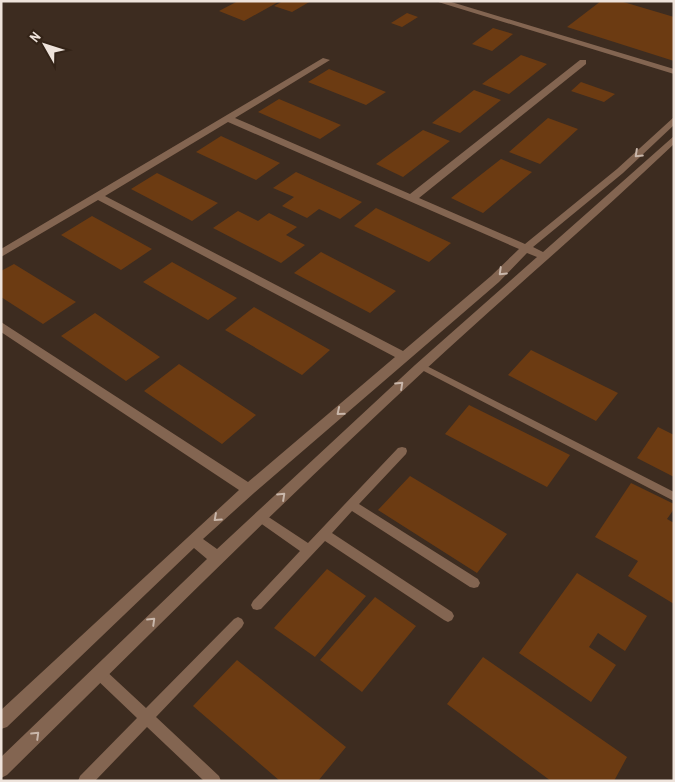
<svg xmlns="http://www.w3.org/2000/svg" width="675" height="782" font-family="'Archivo Narrow',sans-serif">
<rect width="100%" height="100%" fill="#3d2c20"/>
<path fill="#6c3b12" d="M238,1h42l-36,20 -25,-10z
M283,1h28l-19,11 -18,-6z
M601,1h19l54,16v44l-107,-34z
M407,13l11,4 -16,10 -11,-4z
M493,28l20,6 -21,17 -20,-7z
M521,55l26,9 -38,30 -27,-10z
M329,69l57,23 -20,13 -58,-23z
M581,82l34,12 -11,8 -33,-11z
M474,90l27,10 -41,33 -28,-10z
M279,99l62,26 -21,14 -62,-27z
M548,118l30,11 -38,35 -31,-12z
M423,130l27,11 -47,36 -27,-13z
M221,136l59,27 -24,17 -60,-28z
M501,159l31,13 -49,41 -32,-15z
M296,172l66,30 -22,17 -21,-10 -12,9 -25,-12 12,-9 -21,-9z
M157,173l61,30 -26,18 -61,-32z
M376,208l75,35 -22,19 -75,-36z
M238,211l20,10 11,-8 28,14 -11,8 19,10 -24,18 -68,-35z
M92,216l60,33 -31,21 -60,-35z
M321,252l75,39 -26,22 -76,-40z
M172,262l65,36 -29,22 -65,-38z
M14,264l62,38 -33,22 -42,-27v-26z
M254,307l76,43 -28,25 -77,-45z
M95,313l65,44 -34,24 -65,-45z
M531,350l87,43 -22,28 -88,-46z
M179,364l77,51 -34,29 -78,-53z
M469,405l101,50 -23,32 -102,-53z
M658,427l16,8v42l-37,-19z
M410,476l97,58 -30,39 -99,-63z
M631,483l43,21v5l-7,10 7,4v81l-46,-28 10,-15 -43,-24z
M327,569l39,27 -51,61 -41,-29z
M577,573l70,43 -22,35 -27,-18 -9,14 27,18 -25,37 -72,-49z
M375,597l41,29 -54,66 -42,-32z
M483,657l144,100 -13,24h-63l-104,-77z
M237,660l109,87 -28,34h-38l-87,-75z"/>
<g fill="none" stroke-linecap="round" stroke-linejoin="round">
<path fill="#836551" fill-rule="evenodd" d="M421,363l253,129v9l-256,-133 -2,-2 2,-2z
M402,447l4,1 1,3 -1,3 -47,50 119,75 2,4 -2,4 -4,1 -4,-1 -118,-76 -20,22 120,79 2,4 -2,4 -4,2 -4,-2 -119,-79 -64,68 -4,1 -4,-1 -2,-4 2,-4 47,-50 -44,-31 -2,-3 2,-3 4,-2 4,2 44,29 90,-95z
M238,617l4,2 2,4 -2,4 -86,90 63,59 2,5h-17l-57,-54 -52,54h-17l2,-5 57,-58 -43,-41 -1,-4 1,-4 5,-2 5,2 42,39 88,-89z"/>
<path fill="#836551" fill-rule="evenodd" d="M435,1h13l226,68v5z
M323,58l7,2 -95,58 175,76 170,-134h6v4l-167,134 106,46 92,-75 57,-52v8l-51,48 -90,74 10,5 131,-116v8c-82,78 -166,149 -249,226 -143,132 -280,269 -418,405l-6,3v-21l206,-198 -13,-11 -187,179 -6,2v-19l238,-220 -238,-158v-10l247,160 147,-125 -297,-157 -97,57v-8zM228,122l291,127 -28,27 -88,75 -298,-155zM527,253l10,4 -122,108 -198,184 -14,-10 51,-46 245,-211z"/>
</g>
<defs><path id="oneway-chevron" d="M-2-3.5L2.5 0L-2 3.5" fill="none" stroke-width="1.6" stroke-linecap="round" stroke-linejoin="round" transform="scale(1.25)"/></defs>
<g stroke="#c9b7ab">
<use href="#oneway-chevron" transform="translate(638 154) rotate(137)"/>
<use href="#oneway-chevron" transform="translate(502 272) rotate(136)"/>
<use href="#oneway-chevron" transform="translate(400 385) rotate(-43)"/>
<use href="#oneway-chevron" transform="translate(340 412) rotate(140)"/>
<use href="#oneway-chevron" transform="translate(282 496) rotate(-43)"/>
<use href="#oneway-chevron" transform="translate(217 518) rotate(138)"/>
<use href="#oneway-chevron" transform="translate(152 621) rotate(-44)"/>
<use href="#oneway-chevron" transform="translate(36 735) rotate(-44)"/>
</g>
<rect width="675" height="782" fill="none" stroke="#eee3db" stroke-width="5"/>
<g transform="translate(45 45) rotate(309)" stroke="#332317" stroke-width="4" paint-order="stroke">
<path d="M0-4L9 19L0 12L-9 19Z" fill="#eee3db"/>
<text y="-8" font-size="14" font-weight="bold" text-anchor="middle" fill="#eee3db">N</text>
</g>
</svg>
